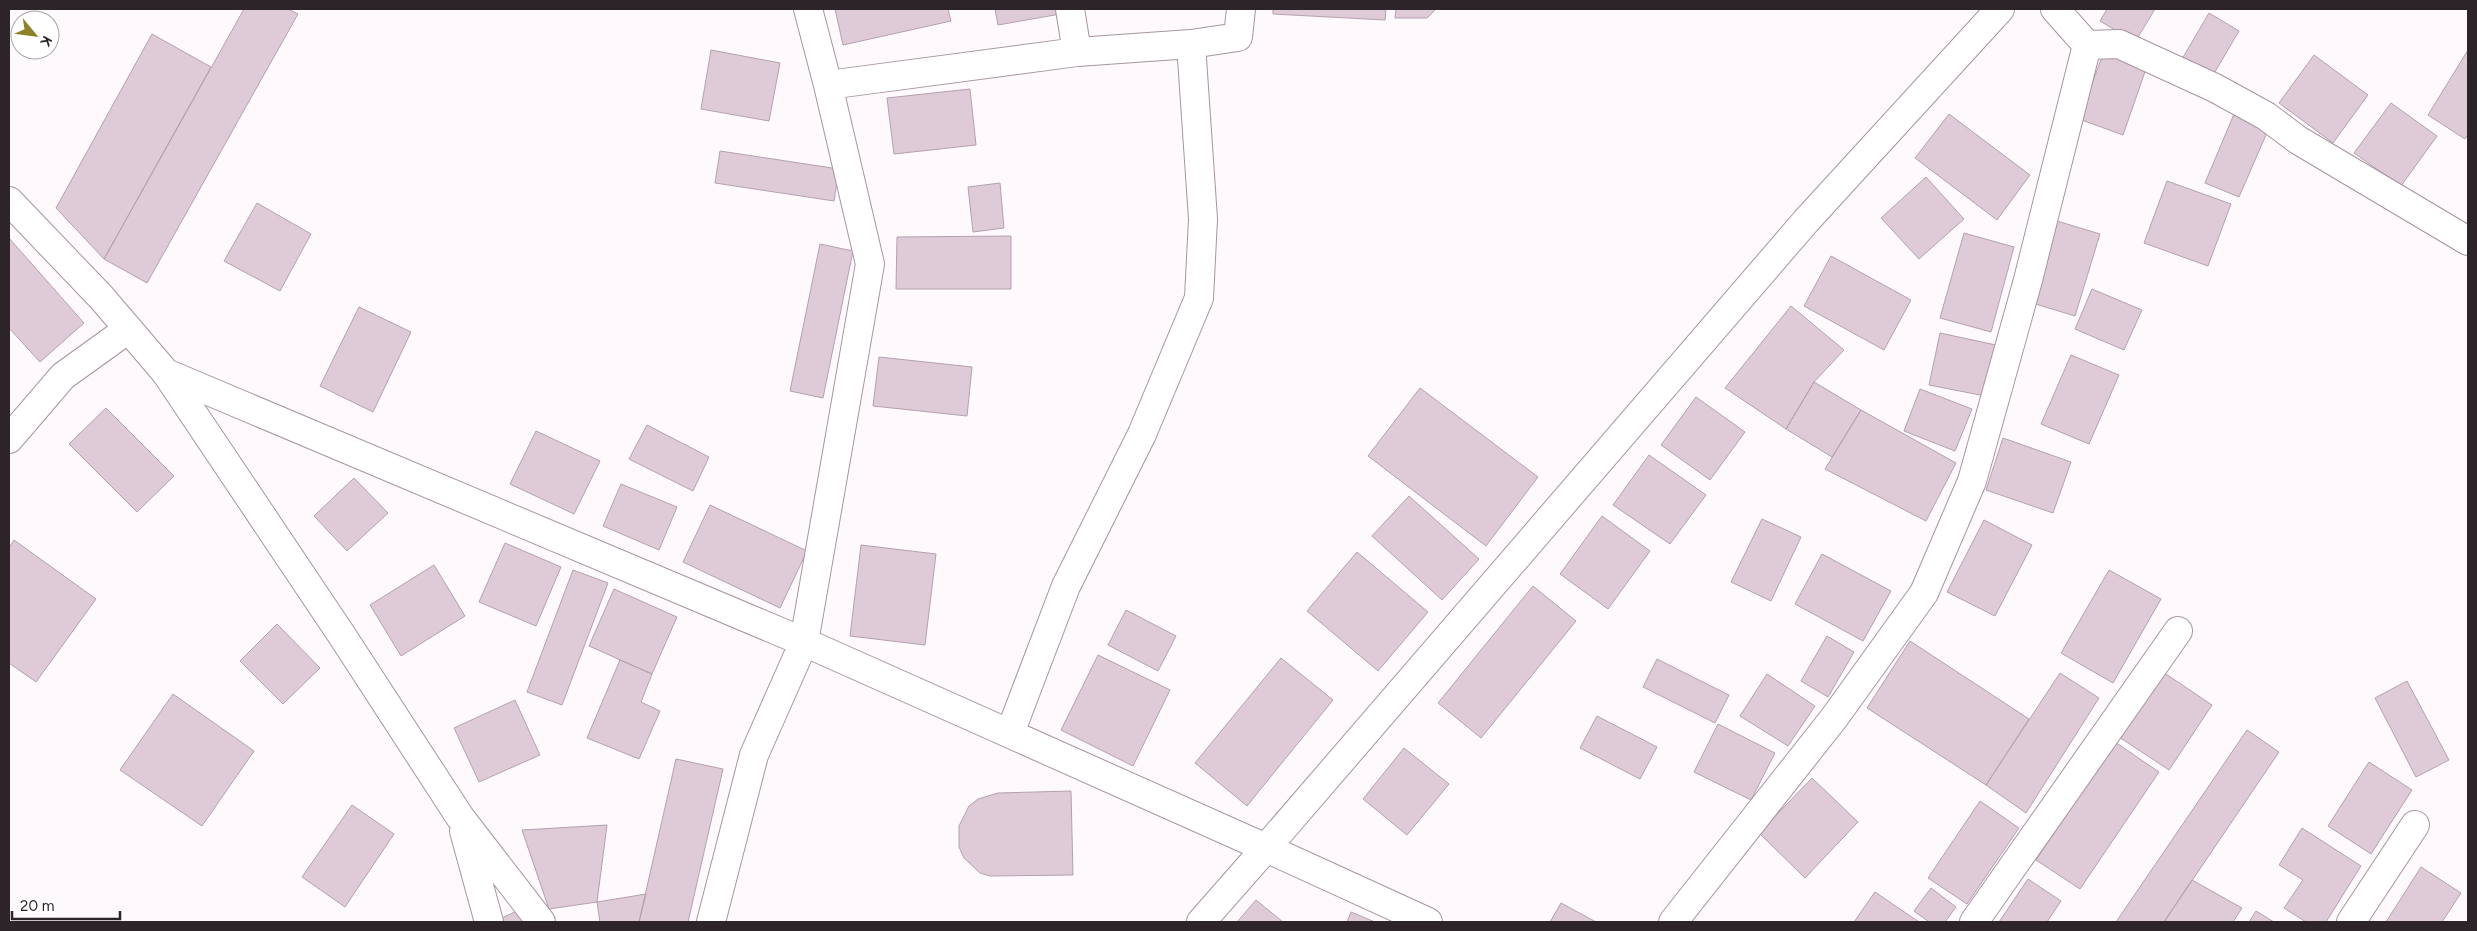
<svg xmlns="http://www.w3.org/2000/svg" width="2477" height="931" font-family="Figtree,sans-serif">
<rect width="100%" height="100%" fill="#fef9fc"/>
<path fill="#dfcad8" stroke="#b5a1ae" d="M244,9h44l10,5 -151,269 -43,-24z
M835,9h113l3,12 -108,24z
M995,9h70l1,4 -68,12z
M1273,9h113l-1,11 -112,-6z
M1396,9h40l-9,9h-32z
M2107,9h48l-20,33 -35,-21z
M2209,13l30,18 -27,46 -30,-18z
M152,34l59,33 -107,192 -48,-51z
M711,50l69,13 -11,58 -68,-12z
M2468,50v84l-3,5 -37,-24z
M2104,51l43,15 -24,69 -44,-16z
M2314,55l54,40 -35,48 -54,-40z
M970,89l6,56 -82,9 -7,-56z
M2391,103l46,33 -36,50 -47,-33z
M1949,114l81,61 -33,45 -82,-62z
M2234,114l35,14 -30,69 -34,-14z
M720,151l119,18 -5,32 -119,-18z
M1926,177l38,42 -45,40 -38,-41z
M2167,181l64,23 -23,62 -64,-23z
M1000,183l4,45 -31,4 -5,-45z
M257,203l54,31 -31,57 -56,-30z
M2057,221l43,13 -25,82 -43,-13z
M1964,233l50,14 -23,85 -51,-14z
M1011,236v53h-115l1,-52z
M9,238l75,85 -44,39 -31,-34z
M820,244l33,7 -30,147 -33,-7z
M1831,256l80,44 -27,50 -80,-44z
M2092,289l50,21 -18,40 -49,-21z
M1791,306l53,44 -30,32 -28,47 -61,-41z
M359,307l52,25 -38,80 -53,-26z
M1940,333l56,12 -11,51 -56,-11z
M2071,355l48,20 -30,69 -48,-20z
M879,357l93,10 -5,49 -94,-10z
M1814,382l47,28 -29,47 -46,-28z
M1420,388l118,89 -52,69 -118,-90z
M1920,389l52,20 -17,42 -51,-20z
M1696,397l49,35 -35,48 -49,-35z
M106,408l68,68 -37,36 -68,-68z
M1861,410l95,53 -30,58 -101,-52z
M647,425l62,32 -16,34 -64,-32z
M536,431l64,30 -26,53 -64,-30z
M2003,438l68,24 -18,51 -67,-23z
M1649,455l57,40 -36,49 -57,-39z
M354,478l34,35 -41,38 -33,-35z
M621,484l56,23 -18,43 -56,-24z
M1409,496l70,63 -37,41 -70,-64z
M710,505l97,46 -27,57 -97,-46z
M1602,516l48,35 -42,58 -48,-35z
M1762,519l39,18 -30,64 -40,-19z
M1984,520l48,25 -37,71 -48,-24z
M14,540l82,59 -60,83 -27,-19v-115z
M505,543l56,24 -25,59 -57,-24z
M861,545l75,9 -11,91 -75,-9z
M1357,552l71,60 -50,59 -71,-60z
M1822,554l69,37 -28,50 -68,-37z
M434,565l31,51 -64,40 -31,-51z
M573,570l35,13 -46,122 -35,-13z
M2109,570l52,29 -48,84 -52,-30z
M1533,586l43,35 -95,117 -43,-35z
M614,589l63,28 -25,57 -63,-28z
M1126,610l50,26 -18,35 -50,-26z
M277,624l43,44 -37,36 -43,-43z
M1827,636l27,16 -26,45 -27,-16z
M1910,641l119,78 -43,66 -119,-77z
M1098,655l72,35 -37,76 -72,-36z
M1281,658l52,42 -86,106 -52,-43z
M1657,659l72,36 -14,28 -72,-36z
M620,660l32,14 -11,28 19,9 -21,48 -52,-21z
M2163,672l49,33 -43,65 -50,-33z
M2060,673l39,25 -73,115 -40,-28z
M1767,674l48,32 -27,40 -48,-30z
M2407,681l42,79 -33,17 -41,-79z
M173,694l81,57 -52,75 -82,-56z
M515,700l25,55 -61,27 -25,-54z
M1597,716l60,31 -17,32 -60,-31z
M1718,724l57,29 -24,47 -57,-28z
M2247,730l32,22 -115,170h-48z
M2115,742l44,30 -79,117 -44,-29z
M1404,748l45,36 -42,51 -44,-36z
M676,759l47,10 -35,153h-49z
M2369,762l43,28 -41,64 -43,-28z
M1812,778l46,44 -53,56 -46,-45z
M1071,791l2,84 -83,1 -10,-3 -16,-15 -5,-11v-21l10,-20 9,-7 20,-6z
M1980,801l39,27 -52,76 -39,-26z
M352,805l42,29 -49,73 -43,-30z
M607,825l-10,77 -48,7 -27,-79z
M2302,828l59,38 -35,56h-20l-22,-14 19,-28 -24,-15z
M2421,867l40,26 -19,29h-56z
M2028,879l33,22 -14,21h-48z
M2192,880l50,28 -9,14h-69z
M1931,888l25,19 -11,15h-16l-15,-11z
M1875,892l44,30h-65z
M646,894l-7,28h-39l-3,-20z
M1256,900l27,22h-46z
M1561,903l35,19h-46z
M521,909l7,13h-24l-2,-4z
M2256,911l18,11h-25z
M1351,912l24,10h-28z"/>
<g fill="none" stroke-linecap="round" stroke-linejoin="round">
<defs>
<path id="street" d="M1070,9l7,43
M2087,45l32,-1 96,44 51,28 32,24 170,101
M828,85l249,-33 114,-8 47,-7 3,-28
M166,373l175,261 119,183 81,105
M9,439l54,-63 64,-46
M1010,733l56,-147 76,-152 57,-136 4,-79 -12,-175
M464,831l25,91
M711,922l43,-167 50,-113 66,-378 -42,-179 -20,-76
M1201,922l65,-74 162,74
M1673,922l161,-204 90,-125 48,-112 56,-201 59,-235 -32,-36
M1974,922l204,-291
M2351,922l64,-97"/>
<path id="secondary" d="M9,201l92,96 65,76 638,269 462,206 540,-627 194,-212"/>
</defs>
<use href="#street" stroke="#a894a1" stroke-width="30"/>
<use href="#secondary" stroke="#a894a1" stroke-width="30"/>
<use href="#street" stroke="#fff" stroke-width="28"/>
<use href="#secondary" stroke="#fff" stroke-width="28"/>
</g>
<rect width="2477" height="931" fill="none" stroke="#2c2429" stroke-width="20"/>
<g transform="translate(35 35) rotate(119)"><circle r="24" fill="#ffffff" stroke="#aba7a9"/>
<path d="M0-4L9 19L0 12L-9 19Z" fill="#8c822a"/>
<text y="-8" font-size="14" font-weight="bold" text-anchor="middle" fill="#2c2429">K</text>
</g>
<path d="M12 911v8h108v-8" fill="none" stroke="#2c2429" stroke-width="2.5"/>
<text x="20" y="911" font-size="15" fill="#2c2429" stroke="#ffffff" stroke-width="4" paint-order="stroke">20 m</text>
</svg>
